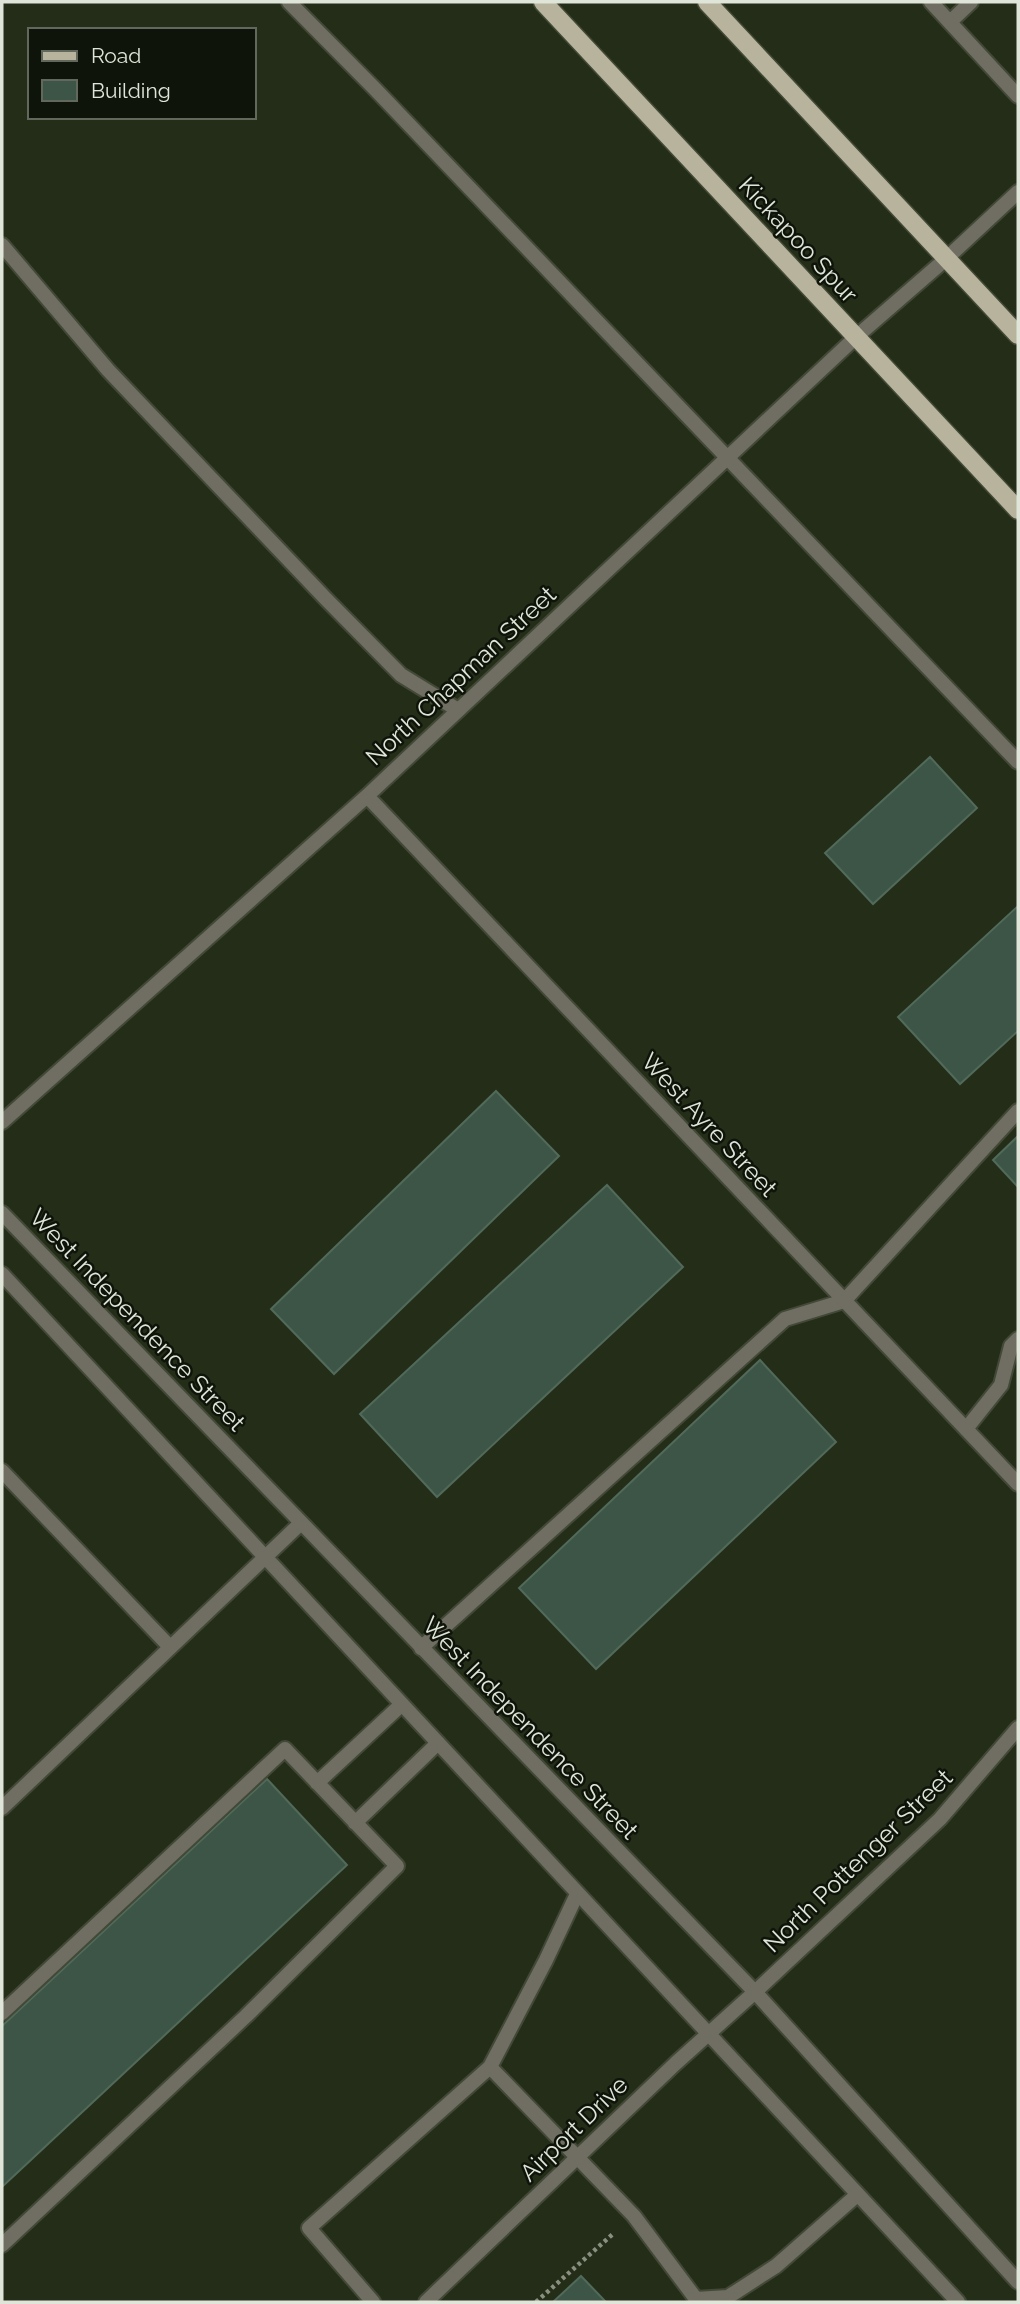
<svg xmlns="http://www.w3.org/2000/svg" width="1020" height="2304" font-family="Raleway,sans-serif">
<rect width="100%" height="100%" fill="#242d18"/>
<path fill="#3d5546" stroke="#516a5a" stroke-width="2" d="M930,757l47,51 -104,96 -48,-51z
M1018,906v125l-58,53 -62,-67z
M496,1091l63,65 -225,218 -63,-65z
M1018,1136v51l-25,-27z
M607,1185l76,82 -246,230 -77,-83z
M760,1360l76,82 -240,227 -77,-81z
M267,1779l80,86 -345,322v-161z
M581,2276l25,26h-53z"/>
<g fill="none" stroke-linecap="round" stroke-linejoin="round">
<defs>
<path id="service" d="M289,2l87,88 642,672
M931,2l87,94
M950,22l21,-20
M2,245l106,125 218,229 75,76 57,35
M947,258l71,-66
M966,1429l35,-44 10,-39 7,-7
M2,1471l168,176
M421,1648l364,-329 59,-18 174,-190
M317,1783l84,-78
M2,1808l299,-285
M355,1823l83,-80
M2,2013l283,-264 112,117 -151,150 -244,229
M490,2067l144,149 62,83 32,-2 48,-31 81,-71
M373,2302l-64,-74 181,-161 56,-107 31,-66"/>
<path id="minor" d="M367,796l651,688
M2,1122l365,-326 489,-459 91,-79"/>
<path id="tertiary" d="M2,1213l753,779 263,290
M2,1274l956,1028
M426,2302l250,-239 79,-71 185,-173 78,-91"/>
<path id="primary" d="M543,2l475,508
M707,2l311,333"/>
</defs>
<use href="#service" stroke="#424a37" stroke-width="18"/>
<use href="#minor" stroke="#424a37" stroke-width="18"/>
<use href="#tertiary" stroke="#424a37" stroke-width="18"/>
<use href="#primary" stroke="#424a37" stroke-width="21"/>
<path stroke="#899080" stroke-width="4.5" stroke-dasharray="3.5 3.5" stroke-linecap="butt" d="M536,2302l78,-69"/>
<use href="#service" stroke="#706e63" stroke-width="14"/>
<use href="#minor" stroke="#706e63" stroke-width="14"/>
<use href="#tertiary" stroke="#706e63" stroke-width="14"/>
<use href="#primary" stroke="#b7b39c" stroke-width="18"/>
</g>
<g text-anchor="middle" stroke-width="5" stroke-linejoin="round" paint-order="stroke">
<g font-size="24" fill="#dfe5d8" stroke="#0f140a">
<text transform="translate(798 240) rotate(47)" y="8">Kickapoo Spur</text>
<text transform="translate(461 676) rotate(-43)" y="8">North Chapman Street</text>
<text transform="translate(709 1125) rotate(47)" y="8">West Ayre Street</text>
<text transform="translate(137 1320) rotate(46)" y="8">West Independence Street</text>
<text transform="translate(530 1728) rotate(46)" y="8">West Independence Street</text>
<text transform="translate(858 1861) rotate(-44)" y="8">North Pottenger Street</text>
<text transform="translate(574 2129) rotate(-44)" y="8">Airport Drive</text>
</g>
</g>
<rect width="1020" height="2304" fill="none" stroke="#dfe5d8" stroke-width="7"/>
<rect x="28" y="28" width="228" height="91" fill="#0f140a" stroke="#62685c" stroke-width="2"/>
<rect x="42" y="51" width="35" height="10" fill="#b7b39c" stroke="#62685c" stroke-width="2"/>
<text x="91" y="63" font-size="21" fill="#dfe5d8">Road</text>
<rect x="42" y="80" width="35" height="21" fill="#3d5546" stroke="#62685c" stroke-width="2"/>
<text x="91" y="98" font-size="21" fill="#dfe5d8">Building</text>
</svg>
